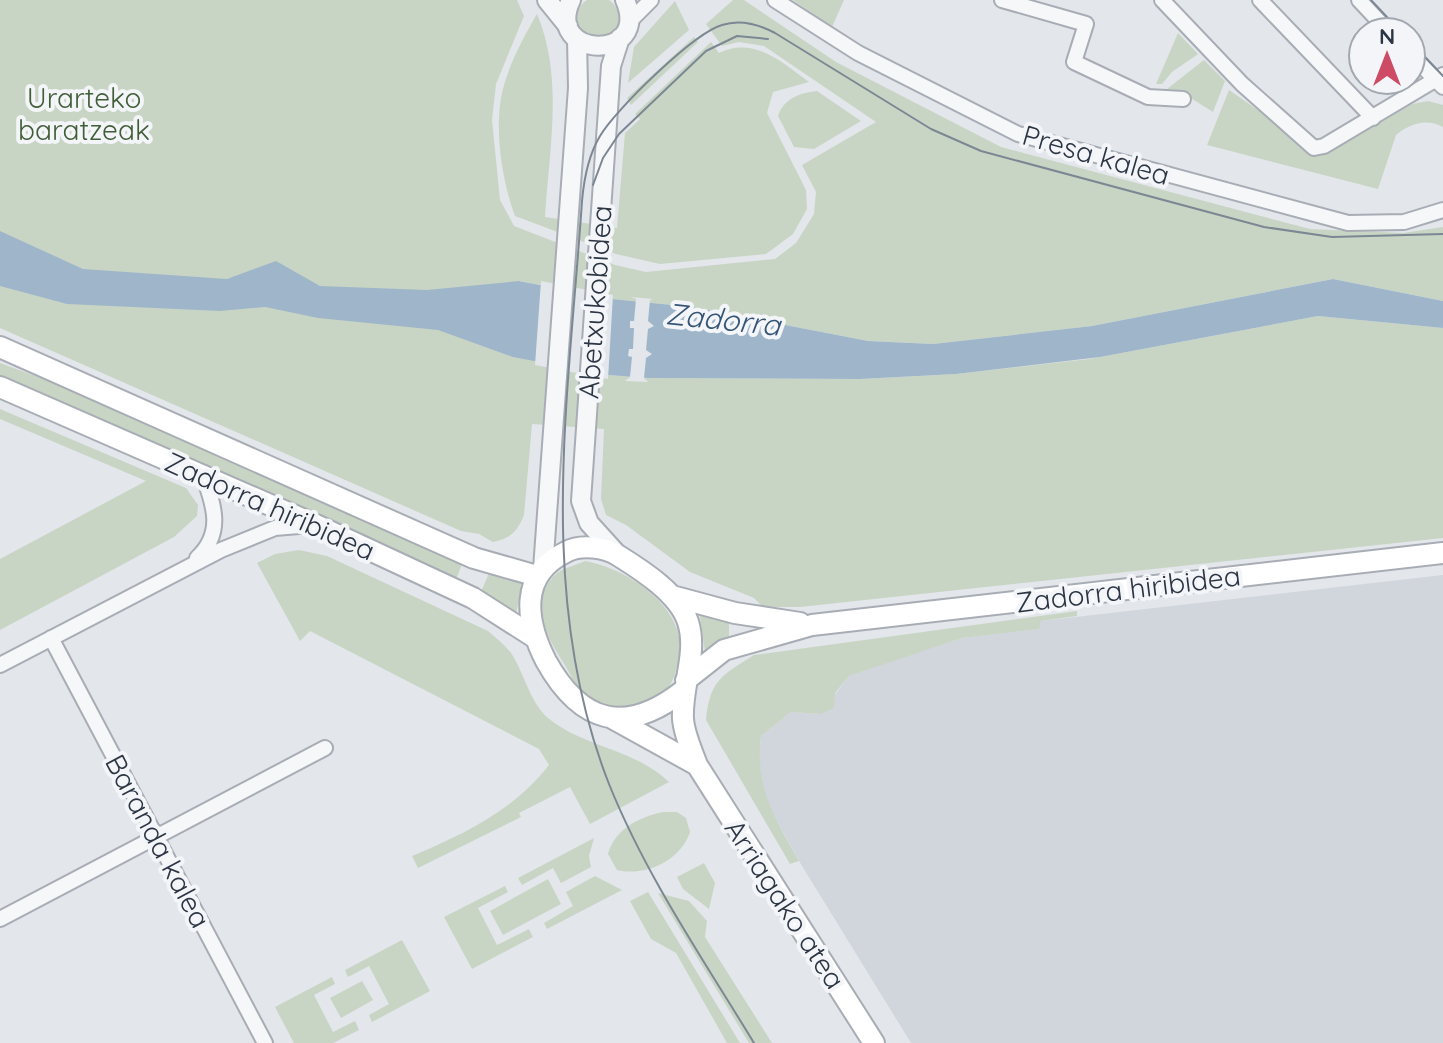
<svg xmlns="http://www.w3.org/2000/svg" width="1443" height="1043" font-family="Quicksand,sans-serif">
<rect width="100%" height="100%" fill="#e3e6eb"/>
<path fill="#d1d6dd" d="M1443,575v468h-532l-112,-182 -35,-64 -5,-37 2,-24 30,-24 29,2 29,-38 57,-20 56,-18 76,-9 3,-8z"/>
<path fill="#c9d5c4" d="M577 18a21 21 0 1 1 42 0a21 21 0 1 1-42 0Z
M0,0h517l7,16 -28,68 -4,36 8,80 14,26 101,39 31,7 129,-13 21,-16 18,-29 2,-22 -14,-27 74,-43 -112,-76 -25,-4 -17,4 -16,-22 27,-24h11l92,62 165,85 309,82 93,4 40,-6v74l-110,-22 -241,47 -159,18 -65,-3 -176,-34 -80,-8 -92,-18 16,80 72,14 40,3 212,1 96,-5 133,-15 229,-43 125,12v210l-643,69h-37l-9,-9 -64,-26 -64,-47 -20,-10 -5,-16 3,-70 -72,-5 -8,91c-7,17 -13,23 -31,27l-14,-8 -18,-3 -461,-203z
M793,0h51l-12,27z
M675,1l14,29 -61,53 6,-36z
M537,14c27,64 12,136 8,203l72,11 8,-95 15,-14 -5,-5 76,-72 8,11c35,-17 63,9 90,29l-36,10 -6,21 39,77 1,19 -14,25 -27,20 -106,10 -44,-10 -101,-38c-13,-35 -21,-86 -13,-123 6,-27 21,-55 35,-79z
M1178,33l20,21 -26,18 -10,12h-6z
M694,37l4,5 -67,63 -4,-7z
M1204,60l21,21 -12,31 -32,-20 -14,-3z
M1229,90l39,27 41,35 37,-9 66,-39 16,-3 15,4v22c-16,-9 -33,-4 -47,8l-18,54 -171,-44z
M817,91l44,30 -47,28 -20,-2 -16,-31c6,-18 22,-23 39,-25z
M0,363l131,48 333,148 -9,23 -455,-203z
M0,409l186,79 12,17 -1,11 -23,21 -174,93v-71l146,-78 -146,-62z
M299,550l28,6 161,75c8,7 17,14 23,22 14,21 18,48 37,65 37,30 85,30 121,64l-79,42 -20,-37 -51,26 2,4 -103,51 -6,-12c52,-22 101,-45 137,-91l-10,-16 -229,-118 -10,10 -43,-78 18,-9z
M585,561c46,8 111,53 92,106 -2,7 -5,17 -10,22 -21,20 -56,24 -80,8 -11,-8 -17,-24 -24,-35 -17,-26 -36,-62 -6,-89 6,-5 20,-8 28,-12z
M490,571l33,9 -7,34 -36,-20z
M699,610l30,10v20l-24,12z
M1077,611v5l-36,5 -2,8 -77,9 -113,38 -14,17 -1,15 -14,6 -29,-2 -30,24c-6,52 13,80 38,125l-9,3 -84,-144c4,-40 15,-44 48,-65z
M663,812h14l9,6 4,14c-9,28 -44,45 -73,38l-9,-16c7,-25 31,-37 55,-42z
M594,838l-5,18 2,11 -30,16 -8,-15 -31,17 -4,-7z
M704,863l11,20 -6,26 -26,-20 -6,-12z
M595,876l27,14 -75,39 -3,-6 29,-17 -7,-14z
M548,879l13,25 -58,31 -13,-24z
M505,886l3,6 -30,16 19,37 32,-16 4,8 -61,32 -28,-52z
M648,892l92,151h-13l-51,-90 -25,-14 -21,-38z
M658,893l31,8 18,20 -2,16 67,106h-23z
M402,940l28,51 -58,31 -3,-7 20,-11 -20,-38 -21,11 -3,-7z
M332,977l3,7 -21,11 19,37 22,-11 4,9 -26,13h-39l-19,-36z
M362,981l11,19 -32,18 -11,-20z"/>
<path fill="#9fb6ca" d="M0,231l83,38 144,10 49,-18 44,25 107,4 92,-9 93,18 80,8 176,34 65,3 159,-18 241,-47 110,22v27l-125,-12 -218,41 -144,17 -96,5 -212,-1 -40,-3 -95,-18 -75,-27 -120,-12 -53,-11 -45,4 -153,-7 -67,-18z"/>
<path fill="#e3e6eb" d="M541,281l72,14 -5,84 -73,-14z
M631,297l22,2 -3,1 -2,21 6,5 -6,3 -2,21 6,4 -6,4 -2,20 4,4 -23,-1 5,-4 2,-20 -4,-1 1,-7h4l1,-21h-4v-7h4l2,-22z"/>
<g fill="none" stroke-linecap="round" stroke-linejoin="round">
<defs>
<path id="minor" d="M775,0l83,53 160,81 330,89 56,-1 39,-12
M1002,0l84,24 -12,38 74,35 35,2
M1162,0l80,84 72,64 10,-2 119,-71
M1260,0l113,118
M1359,0l30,32
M629,22l22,-22
M1411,55l32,32
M197,558c27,-25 17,-53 6,-83
M51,638l214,405
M0,665l221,-115 54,-22 36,-3
M0,919l325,-171"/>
<path id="tertiary" d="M547,0l21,26
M571,0c-28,59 81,63 54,0
M618,555l-29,-32 -8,-22 30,-435 9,-28
M543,569l35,-481 -1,-49"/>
<path id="secondary" d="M0,347l474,211 63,18
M0,387l316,138 157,73 61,39
M672,596l63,17 65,10
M686,680l38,-30 88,-25 631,-72
M684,690c-58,46 -103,34 -138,-29 -20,-39 -28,-86 20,-109 15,-8 39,-5 53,4 24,15 60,38 69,66 10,31 -7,65 -5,97 1,15 9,32 14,46l177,278
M612,718l85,47"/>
</defs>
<use href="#minor" stroke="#a8adb5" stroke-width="18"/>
<use href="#tertiary" stroke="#a8adb5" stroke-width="22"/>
<use href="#secondary" stroke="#a8adb5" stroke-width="24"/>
<use href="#minor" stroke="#f6f7f9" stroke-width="14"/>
<use href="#tertiary" stroke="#f6f7f9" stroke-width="18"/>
<use href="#secondary" stroke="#fff" stroke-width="20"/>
<path stroke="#7c8794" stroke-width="2" d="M1371,0l30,32
M1411,42l32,34
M593,185l10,-27 16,-24 87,-83 31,-15 31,3
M754,1043c-51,-84 -108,-167 -145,-259 -74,-188 -40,-388 -27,-583 2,-23 6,-45 18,-65 15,-26 94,-103 122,-111 18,-6 36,-1 53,8l156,96 50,22 283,76 68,10 111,-3"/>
</g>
<g text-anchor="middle" stroke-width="8" stroke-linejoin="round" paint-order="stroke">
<g font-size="28" fill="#415e38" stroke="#f3f5f8">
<text x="84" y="108">Urarteko<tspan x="84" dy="32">baratzeak</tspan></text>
</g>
<g font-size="28" fill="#2b3543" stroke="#f3f5f8">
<text transform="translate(1096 155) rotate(16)" y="10">Presa kalea</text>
<text transform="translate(595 302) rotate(-86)" y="10">Abetxukobidea</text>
<text transform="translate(270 506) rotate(24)" y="10">Zadorra hiribidea</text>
<text transform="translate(1128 589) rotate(-7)" y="10">Zadorra hiribidea</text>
<text transform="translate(158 841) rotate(62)" y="10">Baranda kalea</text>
<text transform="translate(785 904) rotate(57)" y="10">Arriagako atea</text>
</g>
<g font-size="30" font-style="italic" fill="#355577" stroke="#f3f5f8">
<text transform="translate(723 320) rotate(6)" y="10">Zadorra</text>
</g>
</g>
<g transform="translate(1387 56)"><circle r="38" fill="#f3f5f8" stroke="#a3a8b0" stroke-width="2"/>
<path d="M0-6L14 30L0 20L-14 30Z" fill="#cd4b64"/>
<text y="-12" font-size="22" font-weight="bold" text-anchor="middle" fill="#2b3543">N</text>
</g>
</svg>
